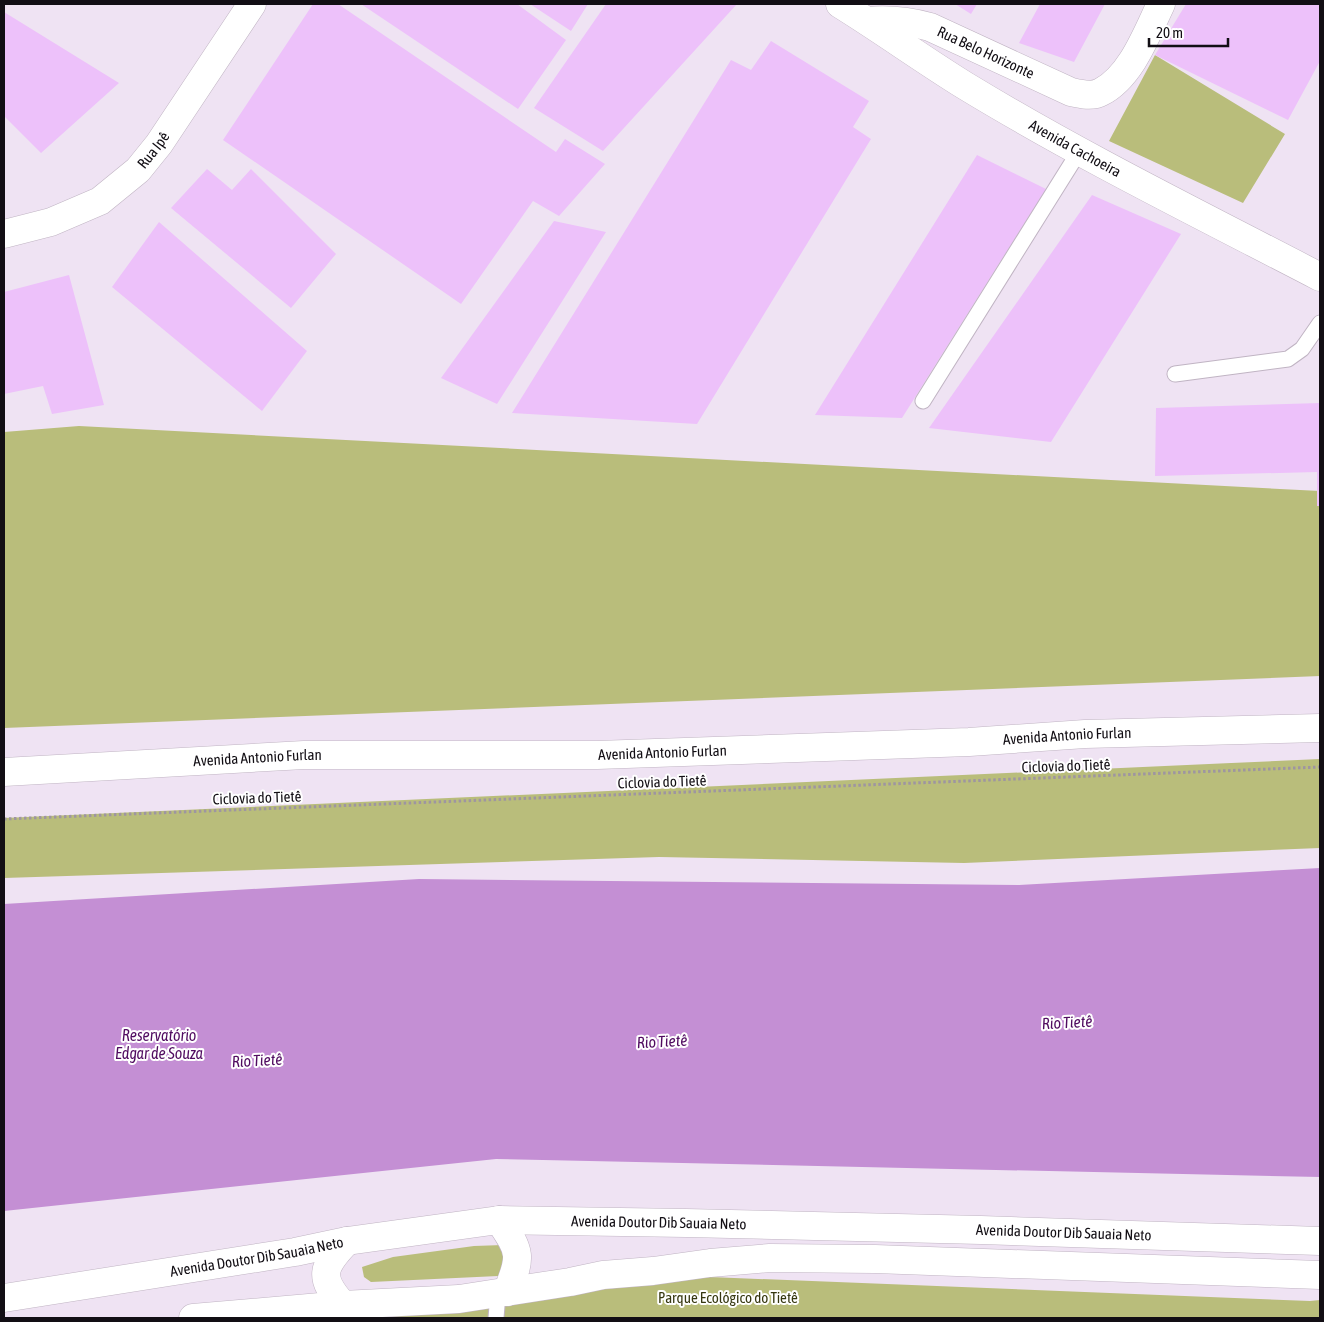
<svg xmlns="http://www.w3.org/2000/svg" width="1324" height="1322" font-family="'Asap Condensed',sans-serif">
<rect width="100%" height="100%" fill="#efe3f3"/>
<path fill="#b9bd7b" d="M1155,55l130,79 -42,69 -134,-62z
M79,426l1241,65v185l-1316,52v-296z
M1320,759v89l-356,15 -305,-6 -655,21v-60z
M503,1245l4,23 -9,8 -127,6 -7,-5 -2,-10 31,-10 81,-11z
M710,1277l600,24 10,-1v18h-948l-1,-2z"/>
<path fill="#c48fd4" d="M1320,868v309l-824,-18 -492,52v-307l415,-25 600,6z"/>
<path fill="#edc1fa" d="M313,4h25l218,148 9,-13 40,25 -46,52 -26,-15 -72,103 -238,-164z
M361,4h156l49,36 -48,69z
M530,4h58l-17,27z
M606,4h131l-134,147 -69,-43z
M955,4h22l-6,10z
M1040,4h65l-31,58 -55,-19z
M1186,4h134v57l-32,59 -133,-65z
M4,12l115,71 -78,70 -37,-37z
M771,41l98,60 -16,26 18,12 -174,285 -185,-11 219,-353 20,10z
M977,155l69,34 -144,229 -87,-3z
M207,169l25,21 19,-21 85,85 -45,54 -120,-100z
M1092,195l89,39 -130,208 -122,-14z
M554,221l52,11 -109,172 -56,-26z
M159,222l148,129 -45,60 -150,-124z
M69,275l35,130 -52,9 -9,-28 -39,8v-102z
M1320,403v103h-3v-34l-162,4 1,-68z"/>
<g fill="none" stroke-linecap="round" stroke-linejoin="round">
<defs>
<path id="service" d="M1175,374l113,-15 14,-10 18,-26
M923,401l157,-251
M496,1318l2,-25"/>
<g id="minor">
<path id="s1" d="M840,4c42,26 82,55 124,81 115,70 237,130 356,192"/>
<path id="s2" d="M868,21c22,-2 40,0 62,6l141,65c9,2 21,5 30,0 30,-15 46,-59 60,-88"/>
</g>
<g id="tertiary">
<path id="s3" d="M4,234l47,-12 49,-21 38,-31 21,-26 93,-140"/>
</g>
<g id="secondary">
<path id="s4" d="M4,772l300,-17h293l372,-13 116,-8 235,-6"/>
<path d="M499,1220c22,32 23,36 8,72"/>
<path id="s5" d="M4,1298l291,-46 52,-11 152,-21 187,3 295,7 339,11"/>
<path d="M343,1305c-25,-28 -21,-38 4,-64"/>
<path d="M193,1318l150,-13 116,-6 111,-17 33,-7 50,-4 57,-8 60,-5 105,1 445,16"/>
</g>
</defs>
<use href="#service" stroke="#c0b4c3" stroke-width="17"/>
<use href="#minor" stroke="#c0b4c3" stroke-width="29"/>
<use href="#tertiary" stroke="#c0b4c3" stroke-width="29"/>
<use href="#secondary" stroke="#c0b4c3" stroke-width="29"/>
<path stroke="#9e95a1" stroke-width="3" stroke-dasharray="2.5 2.5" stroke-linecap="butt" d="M4,819l1316,-52"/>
<use href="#service" stroke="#fff" stroke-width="15"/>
<use href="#minor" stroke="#fff" stroke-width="28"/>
<use href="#tertiary" stroke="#fff" stroke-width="28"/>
<use href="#secondary" stroke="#fff" stroke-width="28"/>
</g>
<g text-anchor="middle" stroke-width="4" stroke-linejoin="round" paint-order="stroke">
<g font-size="15" fill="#120e14" stroke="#fff">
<text dy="5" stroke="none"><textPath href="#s2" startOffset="124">Rua Belo Horizonte</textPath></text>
<text dy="5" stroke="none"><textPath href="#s1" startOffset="276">Avenida Cachoeira</textPath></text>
<text dy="5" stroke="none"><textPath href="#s3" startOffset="176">Rua Ipê</textPath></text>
<text dy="5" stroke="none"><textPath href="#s4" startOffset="1064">Avenida Antonio Furlan</textPath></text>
<text dy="5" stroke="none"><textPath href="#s4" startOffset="659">Avenida Antonio Furlan</textPath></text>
<text dy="5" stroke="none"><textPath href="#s4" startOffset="254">Avenida Antonio Furlan</textPath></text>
<text transform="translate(1066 766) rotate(-2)" y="5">Ciclovia do Tietê</text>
<text transform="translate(662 782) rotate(-2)" y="5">Ciclovia do Tietê</text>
<text transform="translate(257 798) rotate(-2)" y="5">Ciclovia do Tietê</text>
<text dy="5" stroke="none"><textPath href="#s5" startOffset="661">Avenida Doutor Dib Sauaia Neto</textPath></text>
<text dy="5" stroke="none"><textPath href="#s5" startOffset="1066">Avenida Doutor Dib Sauaia Neto</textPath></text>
<text dy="5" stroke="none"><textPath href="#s5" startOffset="256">Avenida Doutor Dib Sauaia Neto</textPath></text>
</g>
<g font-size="15" fill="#363710" stroke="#fff">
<text x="728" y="1303">Parque Ecológico do Tietê</text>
</g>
<g font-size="16" font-style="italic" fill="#500b60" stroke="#fff">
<text transform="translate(1067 1022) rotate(-3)" y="6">Rio Tietê</text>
<text x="159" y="1041">Reservatório<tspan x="159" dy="18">Edgar de Souza</tspan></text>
<text transform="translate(662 1041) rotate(-3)" y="6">Rio Tietê</text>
<text transform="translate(257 1060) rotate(-3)" y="6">Rio Tietê</text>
</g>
</g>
<rect width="1324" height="1322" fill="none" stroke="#120e14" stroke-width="10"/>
<path d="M1149 38v8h79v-8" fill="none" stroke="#120e14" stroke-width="2.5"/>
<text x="1156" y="38" font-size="15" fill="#120e14" stroke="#ffffff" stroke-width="4" paint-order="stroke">20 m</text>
</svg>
